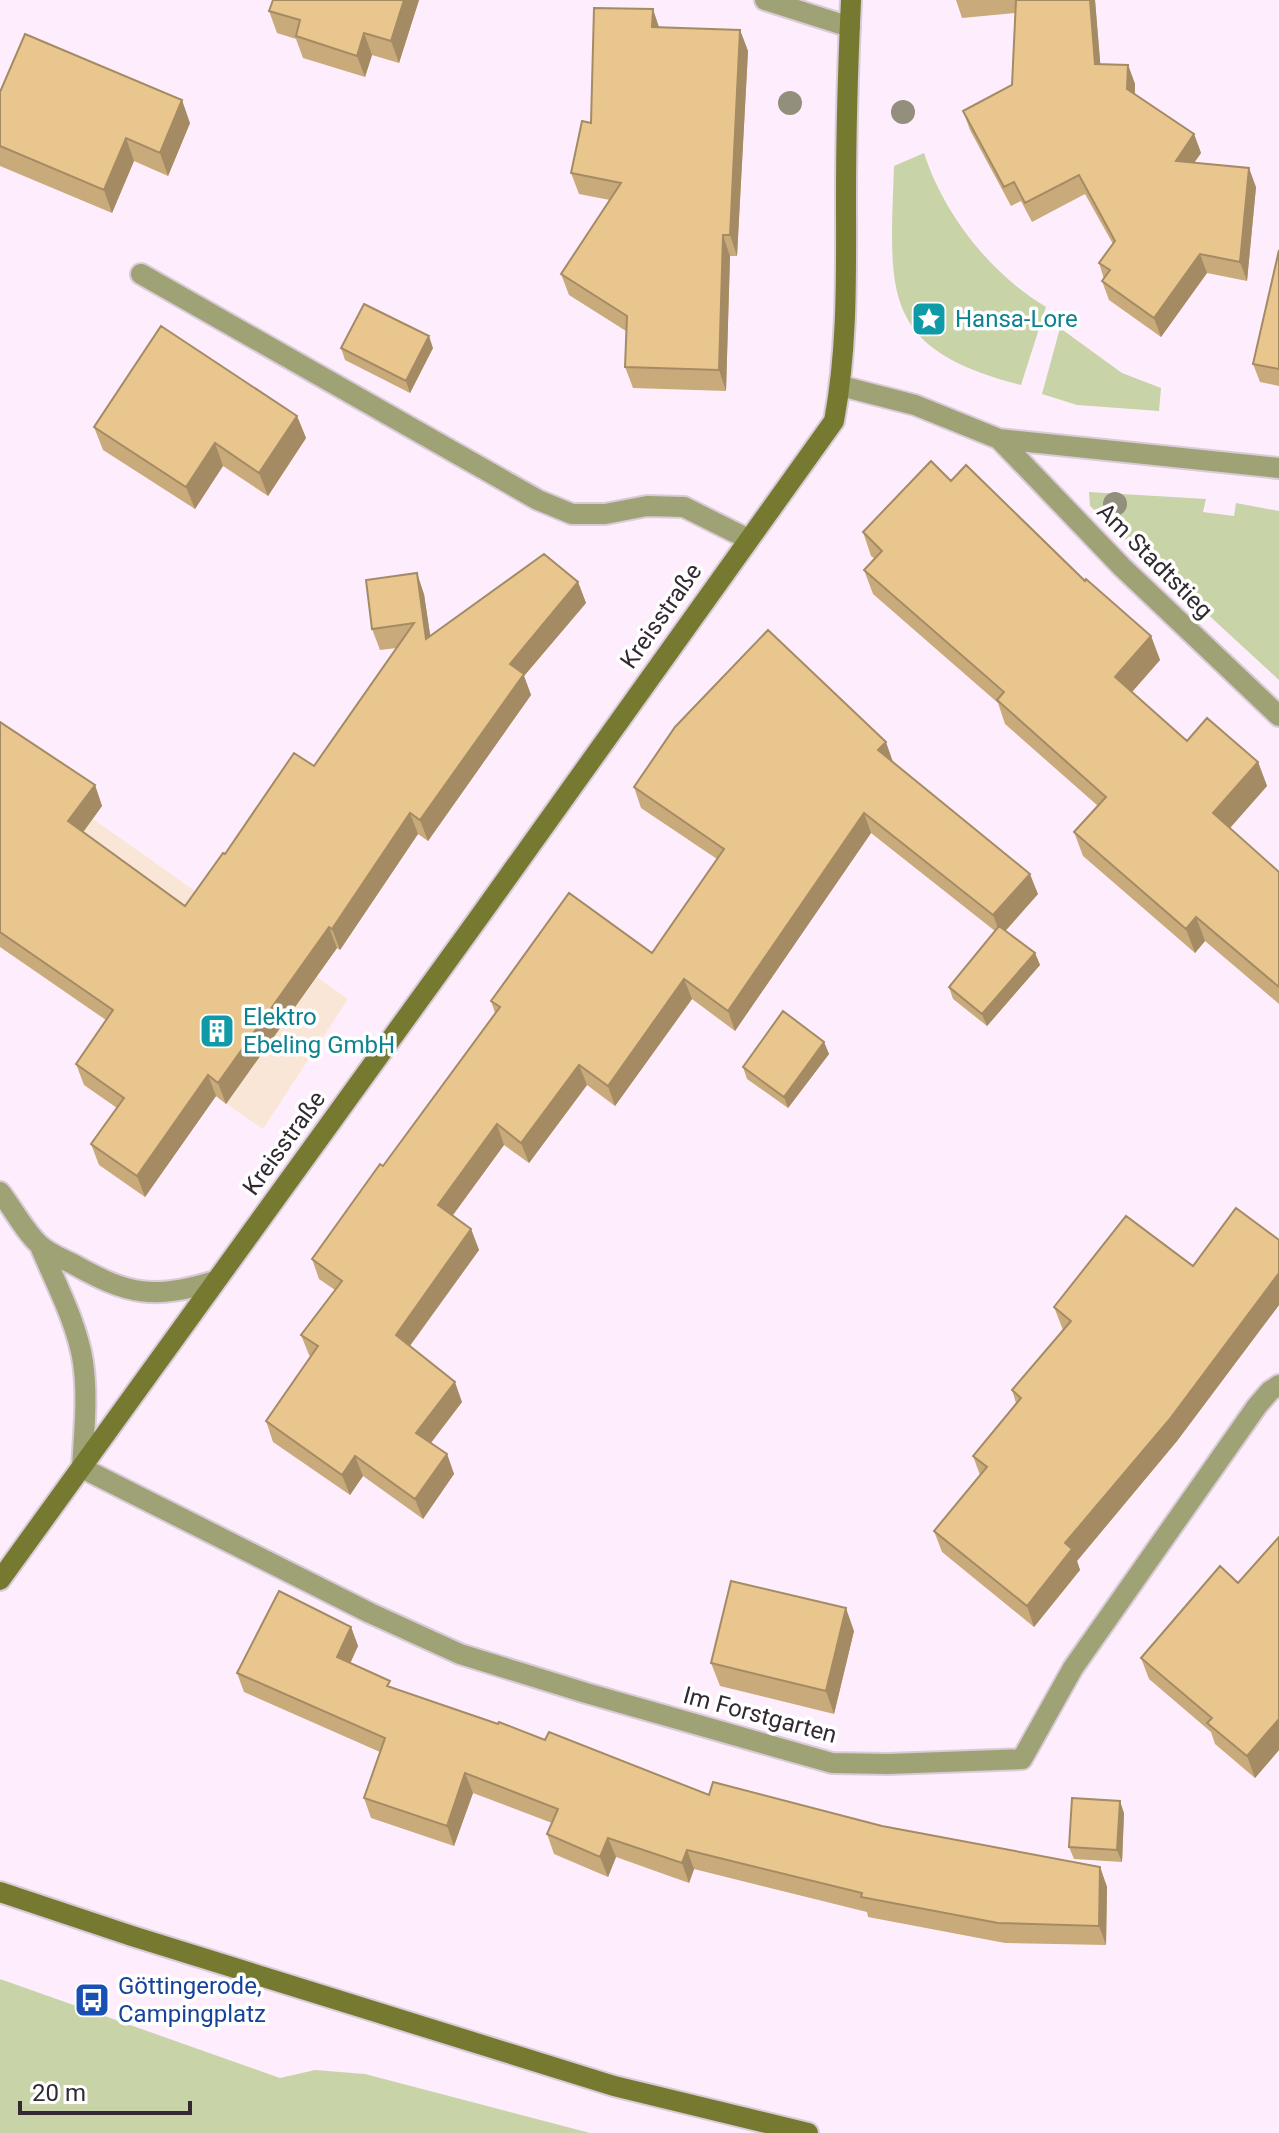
<svg xmlns="http://www.w3.org/2000/svg" width="1279" height="2133" font-family="Roboto,sans-serif">
<rect width="100%" height="100%" fill="#feeefd"/>
<path fill="#fae6d7" d="M66,800l282,199 -85,130 -263,-182v-56z"/>
<path fill="#c8d3a8" d="M924,153c20,62 67,121 122,154l-25,78c-142,-36 -131,-93 -127,-219z
M1060,328l62,45 39,15 -2,23 -82,-6 -35,-11z
M1089,492l117,7 -3,13 31,4 2,-13 43,8v169l-189,-174z
M0,1979l280,99 35,-8 50,4 225,59h-590z"/>
<g fill="none" stroke-linecap="round" stroke-linejoin="round">
<defs>
<path id="lane" d="M141,274l397,226 34,14h33l42,-8 37,1 64,32
M82,1468l288,145 90,41 126,39 246,70 56,1 134,-5 51,-91 184,-262 13,-15 9,-6"/>
<path id="street" d="M765,0l85,27
M841,386l74,19 84,34 280,29
M999,439l123,128 157,149
M0,1192c12,15 27,43 41,54 9,8 22,13 32,18 55,31 81,36 142,17
M40,1246c15,36 37,77 43,116 5,35 1,71 -1,106"/>
<path id="secondary" d="M0,1580l480,-664 354,-495c14,-74 12,-150 12,-225 0,-65 2,-131 5,-196
M0,1892l132,44 482,150 194,47"/>
</defs>
<use href="#lane" stroke="#d9cbd8" stroke-width="24"/>
<use href="#street" stroke="#d9cbd8" stroke-width="24"/>
<use href="#secondary" stroke="#d9cbd8" stroke-width="24"/>
<use href="#lane" stroke="#9ea274" stroke-width="20"/>
<use href="#street" stroke="#9ea274" stroke-width="20"/>
<use href="#secondary" stroke="#767a30" stroke-width="20"/>
</g>
<g fill="#928f7d">
<circle cx="790" cy="103" r="12"/>
<circle cx="903" cy="112" r="12"/>
<circle cx="1115" cy="504" r="12"/>
</g>
<path fill="#c9aa7b" d="M273,0h146l-20,63 -27,-8 -7,22 -62,-19 -7,-19 -19,-6 -8,-22z
M956,0h139l5,64 28,1 7,19v10l59,40 7,19 -7,10 62,24 -9,94 -40,-8 -46,64 -52,-37 -7,-19 2,-2 -5,-16 14,-19 -28,-50 -53,28 -11,-21 -10,5 -41,-76 -7,-19 49,-26 3,-72 -53,5z
M659,27l81,3 8,21 -11,205h-7l-4,135 -93,-3 -8,-21 1,-36 -57,-36 -8,-21 49,-74 -31,-6 -8,-21 20,-50z
M0,92l190,31 -22,53 -34,-15 -22,52 -112,-47z
M1279,250v136l-19,-4 -7,-18z
M341,348h92l-23,45 -65,-33z
M297,416l9,22 -38,58 -45,-30 -28,43 -92,-59 -9,-23z
M951,481l134,100 66,55 9,24 -28,32 55,49 71,21 9,24 -37,42 49,44v132l-74,-63 -10,12 -112,-97 -9,-24 24,-26 -93,-82 -7,-21 -125,-109 -9,-24 11,-11 -4,-3 -8,-24z
M578,582l8,21 -62,73 7,19 -103,146 -10,-7 -78,116 -3,-2 -111,156 -10,-8 -71,101 -46,-32 -8,-21 26,-36 -33,-23 -8,-21 30,-44 -106,-73v-225l95,63 7,21 -19,26 102,74 40,-52 89,-88 83,-118 -17,2 -8,-21 52,-35 6,42z
M893,762l145,132 -33,36 30,23 5,12 -53,61 -34,-27 -4,-12 46,-56 -124,-98 -136,198 -43,-32 -77,107 -28,-21 -58,78 -25,-18 -52,71 19,13 8,21 -69,96 52,56 -31,41 16,11 7,20 -31,45 -60,-43 -13,19 -77,-53 -7,-21 45,-64 -2,-2 -8,-20 34,-45 -16,-11 -7,-20 71,-93 112,-153 -4,-12 161,-48 65,-94 -76,-51 -7,-21z
M824,1042l5,12 -41,54 -41,-29 -4,-12z
M1279,1240v65l-102,136 -100,120 3,9 -46,57 -92,-75 -8,-21 46,-56 -7,-19 43,-53 -4,-13 51,-60 -9,-23z
M1279,1537v213l-24,28 -40,-34 -4,-12 -62,-53 -8,-21 97,-75z
M351,1627l7,19 -8,17 42,25 317,107 391,72 7,20 -1,58 -101,-2 -137,-26 -1,-5 -173,-43 -5,14 -73,-26 -8,20 -54,-23 -7,-20 5,-11 -79,-30 -19,53 -83,-28 -7,-20 16,-46 -136,-60 -7,-19z
M854,1631l-20,83 -114,-28 -9,-23z
M1124,1813l-2,49 -48,-3 -5,-12z"/>
<path fill="#a48b64" d="M404,0h15l-20,63 -8,-22z
M1090,0h5l7,83 -7,-19z
M653,9l7,21 -8,-3z
M740,30l8,21 -11,205 -7,-21z
M364,33l8,22 -7,22 -8,-21z
M1128,65l7,19 -1,24 -7,-19z
M182,100l8,23 -22,53 -8,-23z
M1194,134l7,19 -19,27 -6,-19z
M126,138l8,23 -22,52 -8,-23z
M1249,168l7,19 -9,94 -7,-19z
M723,235l7,21 -4,135 -7,-21z
M1200,254l7,19 -46,64 -7,-19z
M429,336l4,12 -23,45 -4,-12z
M297,416l9,22 -38,58 -9,-23z
M215,443l8,23 -28,43 -9,-22z
M417,573l7,21 10,66 -8,-21z
M578,582l8,21 -62,73 7,19 -103,146 -8,-21 90,-156z
M1151,636l9,24 -36,41 -9,-24z
M886,742l7,20 -15,-12z
M1258,762l9,24 -45,51 -9,-24z
M95,785l7,21 -26,36 -8,-21z
M410,813l8,21 -78,116 -8,-21z
M864,813l7,20 -136,198 -7,-20z
M1030,874l8,20 -37,42 -8,-21z
M1196,917l9,24 -10,12 -9,-24z
M329,927l8,21 -111,156 -8,-21z
M1035,953l5,12 -53,61 -5,-12z
M684,979l8,20 -77,107 -7,-20z
M824,1042l5,12 -41,54 -4,-11z
M579,1065l8,20 -58,78 -8,-20z
M208,1075l8,21 -71,101 -8,-21z
M497,1124l7,21 -59,81 -7,-21z
M471,1229l8,21 -76,105 -7,-20z
M1279,1273v32l-102,136 -100,120 3,9 -46,57 -7,-21 38,-63z
M455,1382l7,20 -39,51 -7,-20z
M447,1454l7,20 -31,45 -8,-20z
M355,1456l8,20 -13,19 -8,-20z
M846,1608l8,23 -20,83 -8,-23z
M351,1627l7,19 -14,31 -7,-20z
M1279,1719v31l-24,28 -8,-22z
M465,1773l8,20 -19,53 -7,-20z
M1120,1801l4,12 -2,49 -5,-12z
M608,1838l8,19 -8,20 -8,-20z
M687,1850l7,19 -5,14 -7,-20z
M1100,1867l7,20 -1,58 -7,-19z"/>
<path fill="#eac68f" stroke="#a48b64" stroke-width="2" d="M273,0h131l-13,41 -27,-8 -7,23 -61,-20 4,-16 -31,-9z
M1016,0h74l5,64 33,1 -1,24 67,45 -18,27 73,7 -9,94 -40,-8 -46,64 -52,-37 8,-11 -11,-7 16,-22 -36,-66 -54,28 -11,-21 -10,5 -41,-76 49,-26z
M594,8l59,1 -1,18 88,3 -10,205h-7l-4,135 -94,-3 2,-51 -66,-42 60,-91 -50,-10 11,-52 9,2z
M25,34l157,66 -22,53 -34,-15 -22,52 -104,-44v-54z
M1279,250v119l-26,-5z
M364,304l65,32 -23,45 -65,-33z
M161,326l136,90 -38,57 -44,-30 -29,44 -92,-60z
M931,461l20,20 15,-16 119,116 1,-2 65,57 -36,41 72,64 20,-23 51,44 -45,51 66,59v115l-83,-70 -10,12 -112,-97 32,-35 -109,-97 7,-8 -140,-122 18,-19 -19,-19z
M544,554l34,28 -68,82 14,10 -104,146 -10,-7 -78,116 -3,-2 -111,156 -10,-8 -71,101 -46,-32 33,-46 -48,-34 37,-54 -113,-78v-210l95,63 -27,36 117,85 38,-53 2,1 69,-101 20,13 100,-143 -42,6 -6,-49 51,-7 9,66z
M768,630l118,112 -8,8 152,124 -37,41 -129,-102 -136,198 -44,-32 -76,107 -29,-21 -58,78 -24,-19 -59,81 33,24 -75,106 59,47 -39,51 31,21 -32,45 -60,-43 -13,19 -76,-54 52,-75 -17,-11 41,-54 -30,-22 68,-95 3,2 117,-159 -9,-6 78,-108 83,60 72,-104 -90,-62 41,-60z
M999,926l36,27 -53,61 -33,-27z
M783,1011l41,31 -40,55 -41,-30z
M1236,1208l43,32v33l-110,147 -104,123 7,6 -45,57 -93,-75 53,-64 -14,-11 48,-58 -9,-8 59,-69 -17,-14 72,-91 67,50z
M1279,1537v182l-32,37 -40,-33 5,-5 -71,-60 79,-92 18,17z
M731,1581l115,27 -20,83 -115,-28z
M279,1591l72,36 -14,30 53,24 -3,5 111,38 1,-2 46,18 4,-8 160,63 4,-13 169,44 218,41 -1,59 -101,-3 -137,-26 1,-4 -175,-43 -5,13 -74,-25 -8,19 -53,-23 11,-25 -93,-36 -18,53 -83,-28 21,-60 -148,-65z
M1072,1798l48,3 -3,49 -48,-3z"/>
<defs>
<symbol id="sight-square" viewBox="-11 -11 22 22"><rect x="-9" y="-9" width="18" height="18" rx="4" fill="#0f9aa8" stroke="#fff"/><path d="M0-6L1.8-2.2L6-1.7L2.9 1.2L3.7 5.4L0 3.3L-3.7 5.4L-2.9 1.2L-6-1.7L-1.8-2.2Z" fill="#fff"/></symbol>
<symbol id="building-square" viewBox="-11 -11 22 22"><rect x="-9" y="-9" width="18" height="18" rx="4" fill="#0f9aa8" stroke="#fff"/><path d="M-4-6H4V6H1V3H-1V6H-4ZM-2.5-4.3h1.7v1.8h-1.7ZM.8-4.3h1.7v1.8H.8ZM-2.5-1h1.7V.8h-1.7ZM.8-1h1.7V.8H.8Z" fill="#fff"/></symbol>
<symbol id="bus-square" viewBox="-11 -11 22 22"><rect x="-9" y="-9" width="18" height="18" rx="4" fill="#1a4fb4" stroke="#fff"/><path d="M-5-6H5V4H4V6H2V4H-2V6H-4V4H-5ZM-3.5-4V0h7V-4ZM-3.5 1.2v1.5H-2V1.2ZM2 1.2v1.5H3.5V1.2Z" fill="#fff"/></symbol>
</defs>
<g fill-rule="evenodd">
<use href="#sight-square" x="909" y="299" width="40" height="40"/>
<use href="#building-square" x="197" y="1011" width="40" height="40"/>
<use href="#bus-square" x="72" y="1980" width="40" height="40"/>
</g>
<g text-anchor="middle" stroke-width="7" stroke-linejoin="round" paint-order="stroke">
<g font-size="24" fill="#0d838f" stroke="#fff" text-anchor="start">
<text x="955" y="327">Hansa-Lore</text>
<text x="243" y="1025">Elektro<tspan x="243" dy="28">Ebeling GmbH</tspan></text>
</g>
<g font-size="24" fill="#332932" stroke="#fff">
<text transform="translate(1155 561) rotate(45)" y="8">Am Stadtstieg</text>
<text transform="translate(661 616) rotate(-55)" y="8">Kreisstraße</text>
<text transform="translate(284 1143) rotate(-54)" y="8">Kreisstraße</text>
<text transform="translate(760 1715) rotate(15)" y="8">Im Forstgarten</text>
</g>
<g font-size="24" fill="#164399" stroke="#fff" text-anchor="start">
<text x="118" y="1994">Göttingerode,<tspan x="118" dy="28">Campingplatz</tspan></text>
</g>
</g>
<path d="M20 2101v12h170v-12" fill="none" stroke="#332932" stroke-width="4"/>
<text x="32" y="2101" font-size="24" fill="#332932" stroke="#ffffff" stroke-width="6" paint-order="stroke">20 m</text>
</svg>
